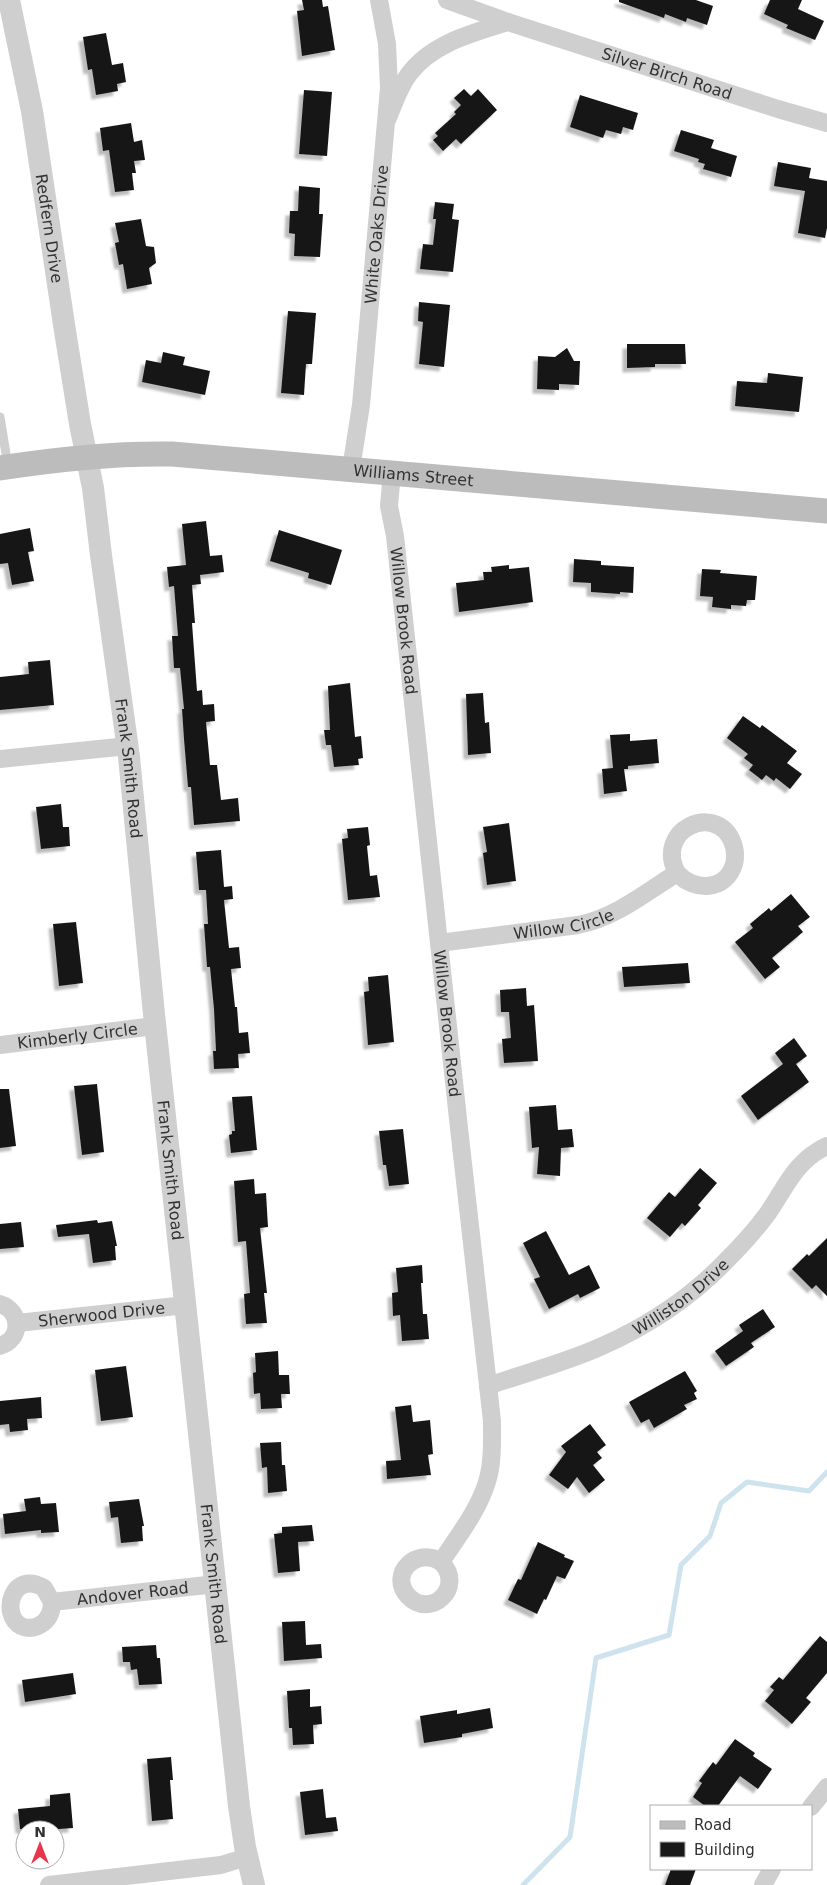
<svg xmlns="http://www.w3.org/2000/svg" width="827" height="1885" font-family="'DejaVu Sans',sans-serif">
<defs>
<filter id="shadow"><feDropShadow dx="-4.5" dy="4.5" stdDeviation="1" flood-color="#0004"/></filter>
</defs>
<rect width="100%" height="100%" fill="#fff"/>
<g fill="none" stroke-linecap="round" stroke-linejoin="round">
<path stroke="#cee3ee" stroke-width="5" d="M523,1885l47,-48 26,-179 73,-23 12,-70 29,-29 11,-33 26,-21 62,9 18,-19"/>
</g>
<path fill="#191919" filter="url(#shadow)" d="M302,0h20l1,7 5,-1 7,44 -33,6 -5,-45 7,-1z
M619,0h77l17,6 -6,19 -20,-7 -1,4 -21,-8 -1,4 -45,-16z
M770,0h32l-4,9 26,12 -9,19 -29,-12 2,-3 -24,-11z
M106,33l6,32 11,-2 3,19 -9,2 1,7 -22,4 -4,-26 -4,1 -5,-33z
M464,89l7,7 7,-7 19,21 -36,34 -5,-5 -13,12 -10,-11 5,-4 -3,-3 21,-19 -2,-2 7,-7 -7,-7z
M304,90l28,2 -5,64 -28,-2z
M580,95l58,18 -5,17 -10,-3 -2,7 -15,-4 -3,8 -33,-11z
M131,123l3,19 8,-2 3,20 -11,1 2,12h-4l2,17 -19,2 -6,-42 -6,1 -3,-23z
M681,130l33,10 -3,8 26,8 -6,21 -28,-8 2,-5 -7,-2 1,-3 -25,-8z
M778,162l33,6 -2,10 18,3v47l-2,10 -27,-5 7,-42 -31,-5z
M299,186l21,2 -1,26h4l-3,43 -26,-1 1,-22 -6,-1 1,-22h8z
M435,202l19,2 -2,15 7,1 -6,52 -33,-3 3,-25 10,1 3,-26h-3z
M141,219l5,27 8,1 2,16 -7,5 3,16 -25,5 -4,-25 -4,1 -4,-22 4,-1 -4,-19z
M419,302l31,3 -6,62 -25,-3 4,-42 -5,-1z
M288,311l28,2 -4,51h-6l-2,31 -23,-2z
M627,344h58l1,20h-31v3l-28,1z
M567,348l7,13h6l-1,24 -20,-1v6l-22,-1 1,-33 17,1z
M163,352l22,5 -2,8 27,6 -5,24 -63,-13 4,-22 15,3z
M768,373l35,4 -4,35 -64,-6 2,-25 30,2z
M206,521l4,35 12,-1 2,17 -24,3 1,9 -9,1 3,38h-3l5,68 5,-1 1,15 11,-1 1,17 -9,1 4,43h7l4,35 17,-2 2,23 -46,4 -3,-38h-3l-4,-48 -2,-30h2l-4,-41h-6l-2,-32h6l-4,-50 -5,1 -2,-20 19,-2 -4,-41z
M30,528l4,23 -6,1 6,29 -22,4 -4,-22 -8,1v-30z
M279,530l63,20 -11,35 -23,-7 1,-5 -39,-12z
M574,559l27,2v4l33,2 -1,26 -13,-1v2l-29,-2v-9l-18,-1z
M509,565v4l20,-2 4,35 -74,10 -3,-29 28,-3 -1,-8h9l-1,-5z
M702,569l19,1 -1,3 37,3 -2,24h-8l-1,6 -15,-1v4l-19,-2 1,-10 -13,-1z
M50,660l4,45 -54,5v-33l29,-3 -1,-12z
M350,683l5,54 6,-1 2,22 -5,1 1,6 -25,2 -3,-22h-5l-2,-15h6l-2,-44z
M483,693l2,30 4,-1 2,31 -23,2 -2,-61z
M743,716l17,12 2,-3 35,26 -10,12 15,11 -12,15 -14,-11 -2,3 -8,-6 -4,5 -13,-10 4,-5 -9,-7 4,-4 -21,-16z
M630,734v7l27,-2 2,24 -31,3v3h-4l3,22 -23,3 -2,-25 11,-1 -3,-33z
M61,804l2,23h6l1,19 -29,3 -5,-42z
M509,823l7,58 -29,4 -4,-32 4,-1 -4,-25z
M368,827l2,18 -3,1 3,30 7,-1 3,22 -32,3 -6,-61 6,-1 -1,-9z
M221,850l3,37 8,-1 1,13 -9,1 5,48 10,-1 2,21 -10,1 4,38h2l2,26 9,-1 2,21 -12,1 1,14 -25,1 -1,-18h3l-2,-42 -4,-42h-3l-3,-43h4l-2,-34h-7l-3,-38z
M791,894l19,23 -12,9 5,6 -31,26 8,9 -15,12 -30,-37 18,-14 -3,-4 19,-16 2,3z
M76,922l7,61 -24,3 -6,-62z
M688,963l2,20 -66,4 -2,-20z
M388,975l6,67 -26,3 -4,-53 5,-1 -1,-14z
M526,988l1,18 7,-1 4,56 -34,2 -2,-24 9,-1 -2,-26h-8l-1,-22z
M794,1038l13,18 -11,8 13,18 -51,38 -17,-24 42,-32 -8,-11z
M97,1084l7,68 -22,3 -8,-69z
M0,1089h9l7,57 -16,2z
M252,1096l5,54 -26,3 -2,-18 3,-1v-3h3l-3,-34z
M556,1105l2,25 14,-1 2,18 -13,1 -1,28 -23,-2 2,-27 -7,1 -3,-41z
M403,1129l6,55 -20,2 -3,-21h-3l-4,-34z
M700,1168l17,15 -19,22 3,3 -16,18 -3,-3 -12,14 -23,-19 22,-26 6,5z
M254,1179l1,15 11,-1 2,34 -8,1 7,65h-3l3,30 -21,1 -2,-30 6,-1 -4,-52 -8,1 -4,-61z
M97,1220l1,3 14,-2 5,25h-2l1,14 -23,3 -4,-29 -31,3 -2,-12z
M21,1222l3,25 -24,2v-25z
M546,1231l23,44 20,-10 11,23 -20,10 -2,-4 -29,15 -15,-30 6,-2 -17,-34z
M827,1238v58l-11,-11 -4,4 -20,-20 15,-15 2,2z
M422,1265l1,18h-2l2,31h4l2,25 -27,2 -2,-26 -7,1 -1,-23 6,-1 -2,-24z
M763,1309l12,18 -24,16 3,4 -28,19 -11,-15 28,-20 -4,-6z
M278,1351l1,24h10l1,19h-9l1,14 -21,1 -1,-16 -6,1 -1,-21 3,-1 -1,-19z
M126,1366l7,51 -32,4 -6,-51z
M685,1371l12,20 -3,2 3,6 -13,6 3,4 -33,19 -5,-9 -8,4 -12,-21z
M41,1397l1,21 -15,1 1,11 -18,2 -1,-8 -9,1v-24z
M411,1405l2,17 17,-2 3,34 -5,1 3,20 -44,4 -1,-18 15,-1 -6,-53z
M590,1424l16,21 -9,7 5,6 -9,7 12,15 -16,13 -12,-16 -9,12 -19,-14 17,-23 -5,-6z
M281,1442l1,23h3l2,26 -19,2 -1,-26 -5,1 -2,-25z
M40,1497l1,7 15,-1 3,29 -18,1v-3l-36,4 -2,-20 23,-3 -2,-12z
M139,1499l5,27h-2l1,15 -22,2 -3,-26 -7,1 -2,-16z
M312,1525l2,16 -16,1 2,29 -22,2 -4,-39 8,-1v-6z
M538,1542l27,13 -1,2 10,4 -9,18 -8,-3 -11,24 -2,-1 -7,15 -29,-14 10,-21 3,1z
M305,1621l1,24 15,-1 1,14 -38,3 -2,-39z
M820,1636l7,6v31l-21,25 5,4 -19,22 -27,-23 9,-11 -4,-3 9,-10 4,3z
M156,1645l1,13h3l2,26 -23,1 -2,-16 -6,1 -1,-8h-7l-1,-15z
M73,1673l3,21 -51,8 -3,-22z
M310,1689v18l11,-1 1,18 -9,1 1,19 -21,1 -1,-17h-3l-2,-37z
M490,1708l3,20 -31,6v3l-38,6 -4,-27 37,-6v4z
M735,1739l20,14 -2,3 19,13 -14,20 -18,-13 -22,30h-13l-12,-9 9,-14 -3,-2 14,-19 3,3z
M171,1757l2,23h-3l3,39 -21,2 -5,-62z
M323,1789l3,29 10,-1 2,14 -33,4 -5,-43z
M70,1793l3,35 -28,2 -25,-1 -2,-20 32,-3v-11z
M671,1869h25l-6,16h-25z"/>
<g fill="none" stroke-linecap="round" stroke-linejoin="round">
<path stroke="#cfcfcf" stroke-width="9" d="M0,417l8,49"/>
<g stroke="#cfcfcf" stroke-width="18">
<path d="M447,0l61,22"/>
<path id="s1" d="M387,120c7,-16 12,-33 22,-46 23,-31 64,-41 99,-52l270,87 49,14"/>
<path id="s2" d="M351,469l10,-64 28,-317 -2,-44 -8,-44"/>
<path id="s3" d="M392,473l-3,33 6,30 64,592 33,293c0,20 1,41 -5,61 -9,29 -29,54 -46,80 -24,-16 -53,12 -33,34 22,24 58,-9 33,-34"/>
<path d="M0,759l128,-13"/>
<path id="s4" d="M439,943l139,-18c37,-7 67,-32 99,-52 -23,-43 38,-71 55,-32 3,7 4,15 2,23 -8,27 -40,28 -57,9"/>
<path id="s5" d="M0,1045l155,-19"/>
<path d="M0,1304c22,7 22,35 0,42"/>
<path id="s6" d="M17,1323l169,-18"/>
<path id="s7" d="M488,1386c37,-13 76,-23 112,-39 46,-20 90,-49 125,-85 15,-15 30,-31 43,-49 18,-26 27,-52 59,-67"/>
<path id="s8" d="M52,1602c0,10 -3,18 -12,23 -6,3 -13,4 -19,1 -21,-11 -9,-57 23,-38l8,14 164,-18"/>
<path d="M811,1807l16,-20"/>
<path d="M49,1885l172,-20 26,-8"/>
<path d="M763,1885l9,-16"/>
</g>
<path stroke="#cfcfcf" stroke-width="22" id="s9" d="M9,0l23,111 33,220 15,93 13,64 8,67 28,202 25,257 85,792 6,41 9,38"/>
<path stroke="#bcbcbc" stroke-width="25" id="s10" d="M0,468c57,-9 114,-15 172,-14l655,57"/>
</g>
<g text-anchor="middle" stroke-width="5" stroke-linejoin="round" paint-order="stroke">
<g font-size="16" fill="#323232" stroke="#fff">
<text dy="6" stroke="none"><textPath href="#s1" startOffset="332">Silver Birch Road</textPath></text>
<text dy="6" stroke="none"><textPath href="#s9" startOffset="232">Redfern Drive</textPath></text>
<text dy="6" stroke="none"><textPath href="#s2" startOffset="236">White Oaks Drive</textPath></text>
<text dy="6" stroke="none"><textPath href="#s10" startOffset="415">Williams Street</textPath></text>
<text dy="6" stroke="none"><textPath href="#s3" startOffset="149">Willow Brook Road</textPath></text>
<text dy="6" stroke="none"><textPath href="#s9" startOffset="778">Frank Smith Road</textPath></text>
<text dy="6" stroke="none"><textPath href="#s4" startOffset="126">Willow Circle</textPath></text>
<text dy="6" stroke="none"><textPath href="#s3" startOffset="554">Willow Brook Road</textPath></text>
<text dy="6" stroke="none"><textPath href="#s5" startOffset="78">Kimberly Circle</textPath></text>
<text dy="6" stroke="none"><textPath href="#s9" startOffset="1182">Frank Smith Road</textPath></text>
<text dy="6" stroke="none"><textPath href="#s7" startOffset="214">Williston Drive</textPath></text>
<text dy="6" stroke="none"><textPath href="#s6" startOffset="85">Sherwood Drive</textPath></text>
<text dy="6" stroke="none"><textPath href="#s9" startOffset="1588">Frank Smith Road</textPath></text>
<text dy="6" stroke="none"><textPath href="#s8" startOffset="216">Andover Road</textPath></text>
</g>
</g>
<rect x="650" y="1805" width="162" height="65" fill="#ffffff" stroke="#adadad"/>
<rect x="660" y="1821" width="25" height="8" fill="#bcbcbc" stroke="#adadad"/>
<text x="694" y="1830" font-size="15" fill="#323232">Road</text>
<rect x="660" y="1842" width="25" height="15" fill="#191919" stroke="#adadad"/>
<text x="694" y="1855" font-size="15" fill="#323232">Building</text>
<g transform="translate(40 1845)"><circle r="24" fill="#ffffff" stroke="#adadad"/>
<path d="M0-4L9 19L0 12L-9 19Z" fill="#e7374c"/>
<text y="-8" font-size="14" font-weight="bold" text-anchor="middle" fill="#323232">N</text>
</g>
</svg>
